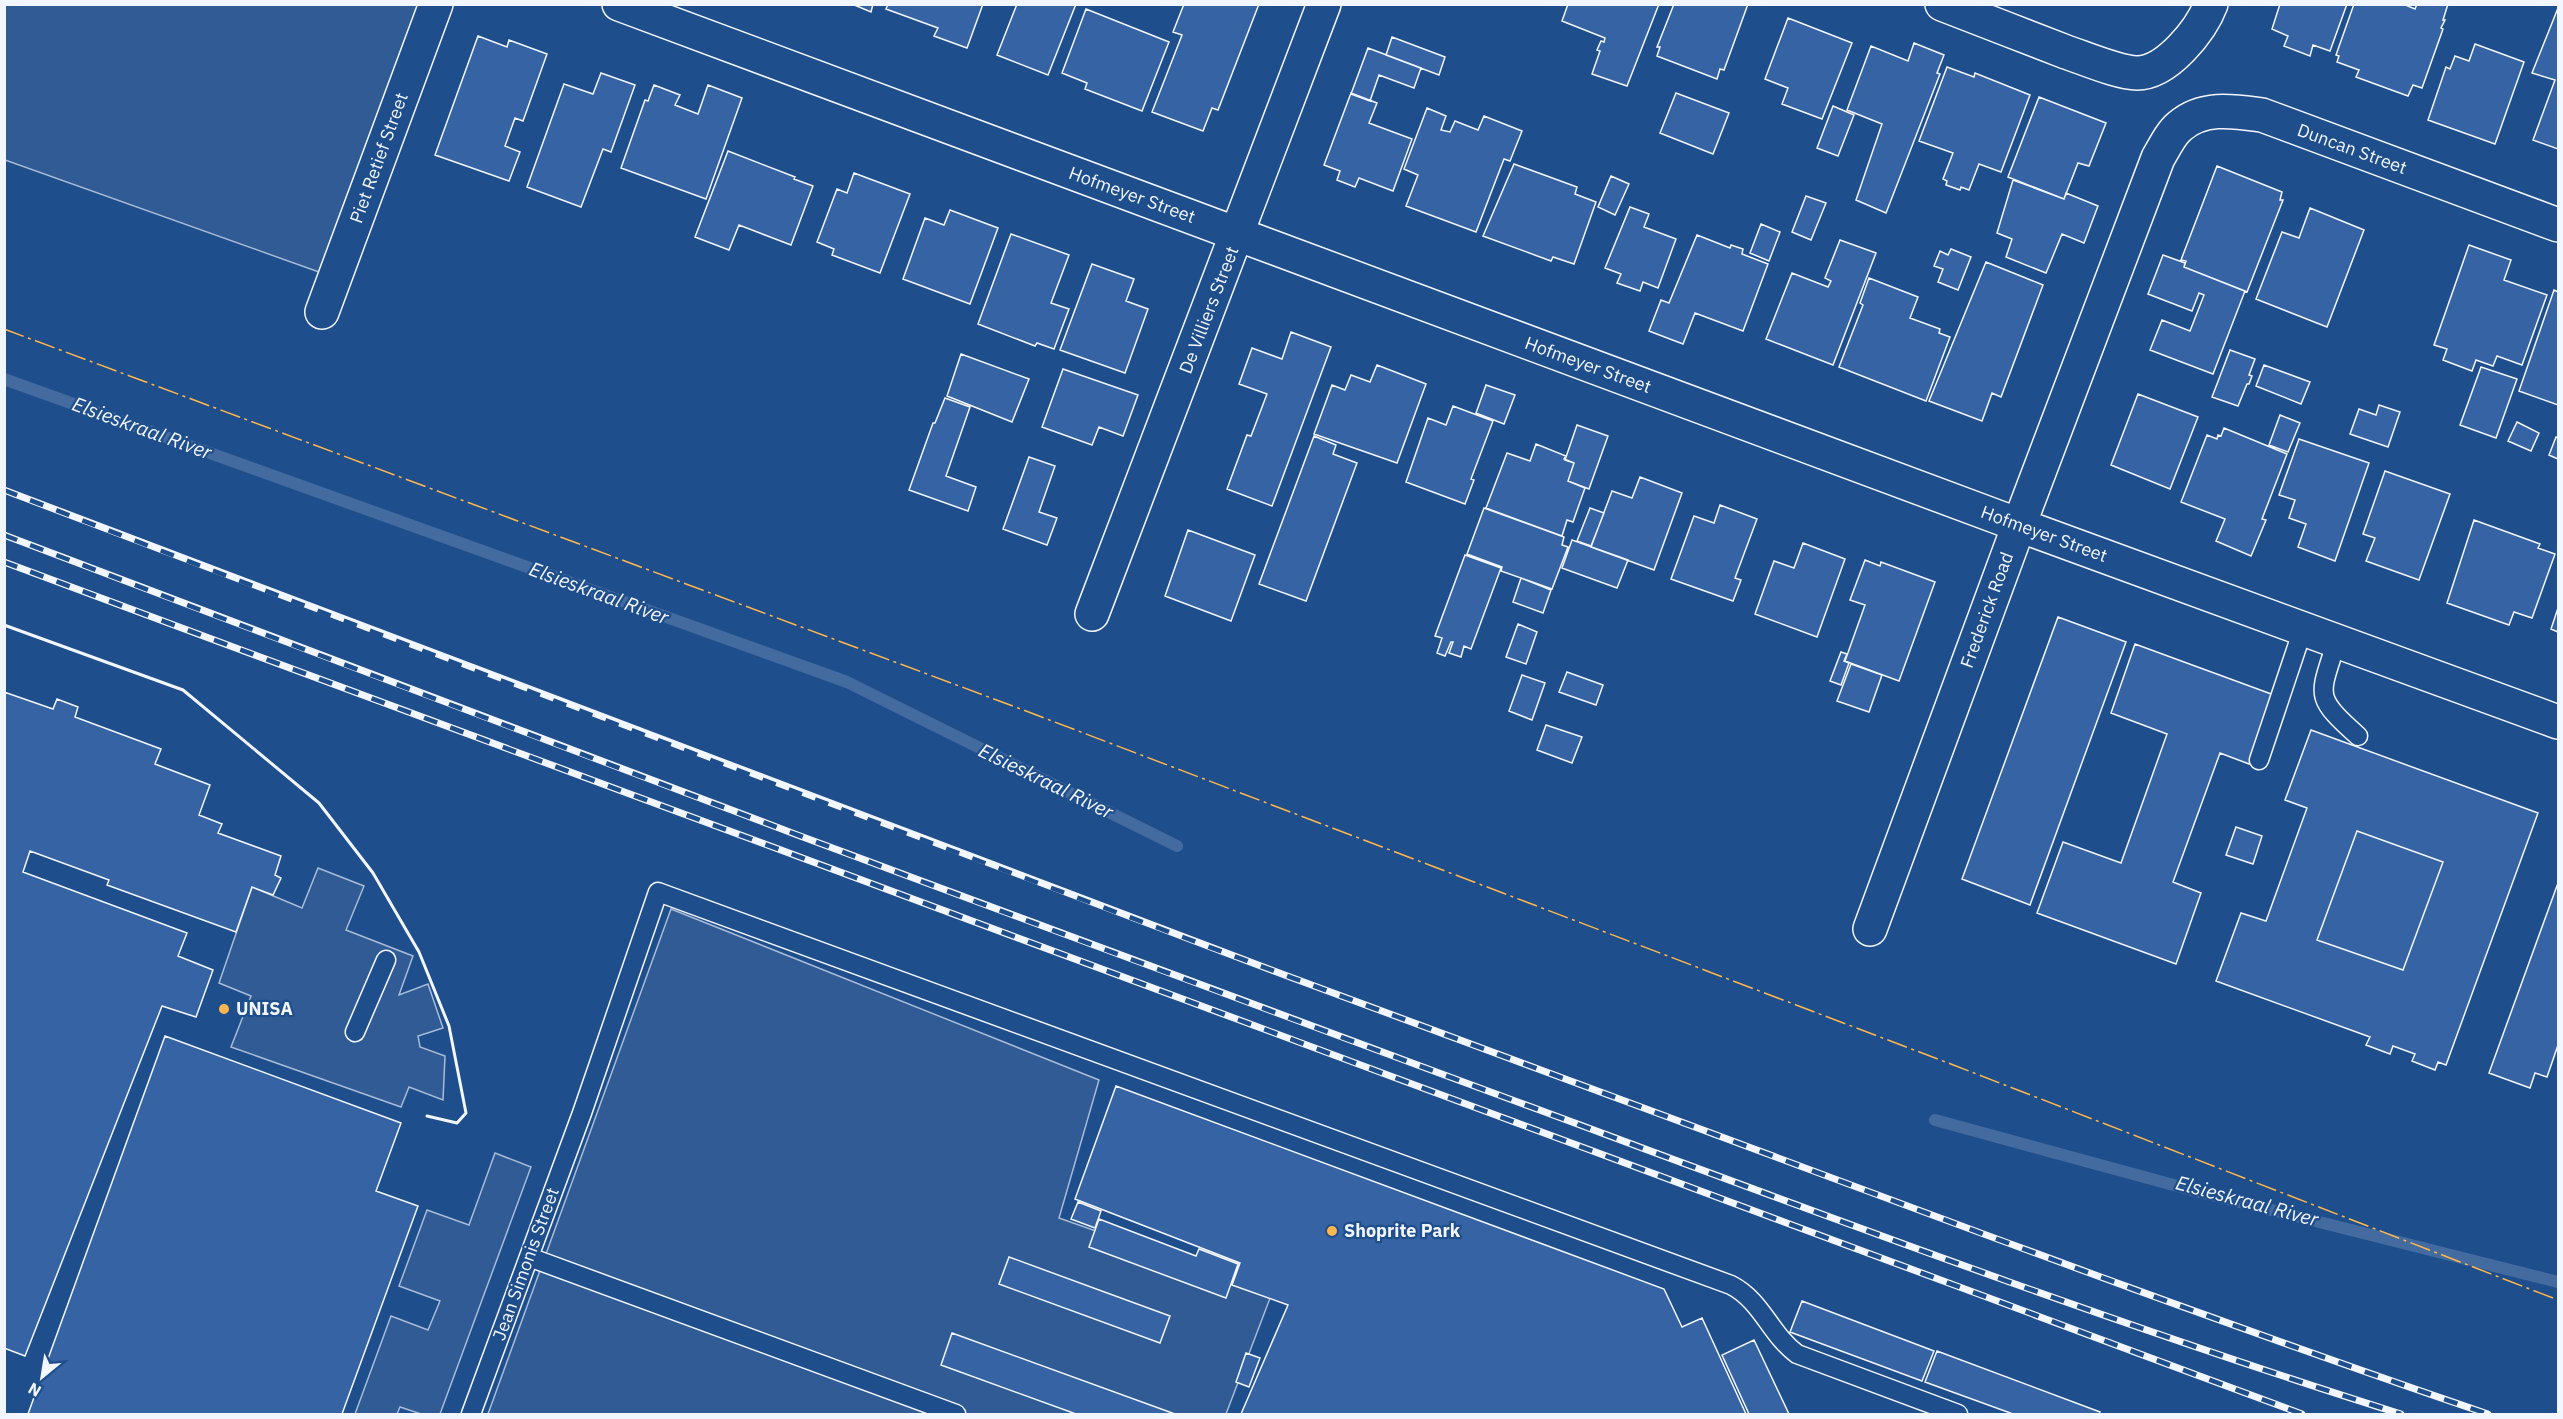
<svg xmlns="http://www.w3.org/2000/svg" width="2563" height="1419" font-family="'IBM Plex Sans',sans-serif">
<rect width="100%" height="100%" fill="#1f4e8c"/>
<path fill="#305b95" stroke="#a8bbd7" stroke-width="1.5" d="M4,5l1,-1 413,1 -99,267 -314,-112z
M318,868l46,18 -18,44 67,26 -14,39 29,-11 15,44 -25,8 2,11 25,9 -2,44 -34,-13 -8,20 -170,-60 20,-51 -32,-13 33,-96 50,21z
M671,909l428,171 -40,138 213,75 -46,121h-738z
M495,1153l36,14 -91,247h-19l-21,-7 -3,7h-42l36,-98 37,14 12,-29 -41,-15 28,-76 42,15z"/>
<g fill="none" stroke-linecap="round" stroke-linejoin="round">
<path stroke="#446ba0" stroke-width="12" d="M4,379l843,303 330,164
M1935,1120l257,70 366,92"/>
</g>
<path fill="#3563a3" stroke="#f2f6ff" stroke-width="1.5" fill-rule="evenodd" d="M852,4h21l-2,8z
M888,4h95l-16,44 -33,-12 4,-8 -52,-19z
M1017,4h59l-28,71 -51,-20z
M1184,4h75l-41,106 -6,-2 -9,23 -51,-19 30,-77 -9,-3z
M1568,4h91l-32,82 -35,-12 8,-23 -3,-1 4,-9 3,1 1,-4 -43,-17z
M1674,4h74l-24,66 -4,-1 -3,10 -60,-23 3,-9h-3z
M2280,4h67l-17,47 -17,-6 -3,11 -26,-10 4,-10 -16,-7z
M2354,4h49l12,5 2,-5h31l-5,16h2l-4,8 2,1 -21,59 -9,-3 -5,11 -52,-19 3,-7 -22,-8 2,-6 -3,-1z
M2558,8v141l-25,-9 22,-60 -23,-7z
M1086,9l83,33 -27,69 -57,-22 2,-6 -25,-10z
M1788,18l64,25 -30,76 -40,-15 6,-16 -23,-9z
M478,36l29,11 2,-7 38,14 -24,67 -8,-3 -10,28 15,6 -11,29 -74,-26z
M1392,37l53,20 -6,18 -53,-20z
M1914,43l30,12 -7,18 3,1 -54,139 -30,-13 26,-76 -35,-14 24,-64 37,15z
M2475,44l49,18 -29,82 -67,-24 18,-53 4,2 5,-13 14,5z
M1368,48l53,20 -7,20 -35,-13 -9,26 -19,-7z
M1947,67l27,10 1,-4 55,22 -29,77 -22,-8 -10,26 -8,-3 -1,3 -14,-5 1,-4 -4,-2 10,-26 -34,-12z
M601,73l34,12 -24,67 -8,-3 -22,58 -54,-20 37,-103 29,10z
M654,85l26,10 -5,10 23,9 10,-29 34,13 -36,101 -85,-31 24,-68 3,1z
M1351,93l26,10 -8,20 43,16 -19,52 -34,-13 -4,9 -18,-7 3,-9 -16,-6z
M1676,93l53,20 -16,41 -53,-21z
M2039,97l67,26 -17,43 -11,-3 -14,36 -56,-22z
M1833,106l21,9 -16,41 -21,-8z
M1427,108l19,8 -5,14 9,2 5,-11 23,9 6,-14 38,15 -12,30 -6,-2 -28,73 -70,-26 12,-31 -14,-6z
M728,151l67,26 -1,2 19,7 -22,59 -52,-20 -10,25 -34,-13z
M1514,164l63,23 -2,7 21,8 -22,62 -21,-7 -2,4 -68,-25z
M2217,166l65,26 -2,8h3l-36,92 -63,-25 2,-6 -5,-1z
M854,173l56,21 -30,79 -48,-18 2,-6 -17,-7 20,-53 10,4z
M1611,176l18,8 -14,31 -17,-8z
M2013,180l51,19 2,-6 32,13 -14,37 -22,-9 -16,39 -40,-16 6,-18 -15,-6z
M1806,196l20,7 -15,37 -19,-8z
M1630,207l19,7 -5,13 32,12 -18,49 -15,-6 -3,9 -23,-8 4,-9 -16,-6z
M2310,208l54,22 -37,97 -71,-28 26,-67 17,6z
M950,210l48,18 -28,76 -67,-25 22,-61 19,7z
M1761,224l19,8 -11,29 -19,-8z
M1011,234l58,21 -18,48 18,6 -15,40 -17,-6 -2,3 -57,-22z
M1697,235l33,13 1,-3 12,4 -1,5 26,10 -25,67 -48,-18 -12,31 -34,-13 12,-31 8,3z
M1840,240l36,13 -43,112 -67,-26 26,-66 36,14 3,-6 -6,-3z
M2469,245l42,15 -7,20 43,15 -25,70 -25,-9 -4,10 -17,-6 -4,11 -29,-11 4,-11 -13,-4z
M1951,249l20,8 -13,33 -20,-8 5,-13 -9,-3 6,-15 8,4z
M2163,255l22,8 -1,4 61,24 -32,83 -63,-24 12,-30 28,11 14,-36 -5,-2 -7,18 -44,-17z
M1986,262l57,23 -42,112 -9,-4 -10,28 -53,-20z
M1092,264l42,15 -8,22 22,8 -23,64 -65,-23z
M1869,278l49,19 -8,21 30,11 -1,4 11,4 -24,64 -87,-34 24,-62 -3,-2z
M2554,290l4,2v113l-39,-14z
M1291,332l40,15 -59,159 -45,-17 20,-54 4,1 16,-42 -28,-10 13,-36 30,11z
M2230,350l25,9 -6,16 3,1 -3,8h-2l-9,22 -26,-9z
M961,354l68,25 -17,43 -65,-26z
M1377,365l49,19 -29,79 -83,-29 18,-49 13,5 6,-15 19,7z
M2264,365l46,17 -9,22 -45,-18z
M2481,367l36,12 -21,59 -36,-13z
M1063,369l75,26 -15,41 -24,-9 -7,18 -50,-18z
M1486,385l29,10 -11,29 -28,-11z
M2138,394l60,23 -28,72 -59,-24z
M945,398l25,9 -24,69 30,11 -8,24 -59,-21 24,-67h2z
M2379,405l21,7 -12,35 -38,-13 9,-25 17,6z
M1453,406l40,15 -22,58 3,1 -9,24 -59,-22 22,-64 18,7z
M2280,415l20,8 -12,29 -19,-7z
M2517,422l22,11 -8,18 -23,-10z
M1577,425l31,11 -19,53 -21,-8 6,-18 -9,-3z
M2224,428l63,26 -25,65 4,1 -15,36 -35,-15 9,-22 -44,-17 26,-67 10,4 1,-4 3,1z
M1314,436l22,9 -3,9 24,9 -51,138 -47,-17z
M2556,437l2,1v21l-9,-4z
M2299,439l70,24 -34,98 -37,-14 8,-23 -17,-6 6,-18 -16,-5z
M1536,444l30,12 -2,3 10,4 -6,18 17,7 -12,34 -6,-2 -5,16 -76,-28 21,-55 23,8z
M1029,457l26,9 -16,46 18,6 -10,27 -44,-16z
M2385,471l65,23 -31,86 -53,-19 9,-23 -12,-4z
M1640,477l42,16 -28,77 -63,-23 21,-56 20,7z
M1720,505l37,14 -22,59 6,2 -8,21 -62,-22 23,-63 20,7z
M1484,508l80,29 -2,8 6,2 -16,42 -51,-18 1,-4 -35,-13z
M1590,508l14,5 -13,33 -14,-5z
M2474,520l66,24 -2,4 17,6 -23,64 -18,-6 -5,13 -62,-22z
M1188,530l67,25 -24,66 -66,-25z
M1572,540l56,20 -11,28 -55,-20z
M1803,543l42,16 -28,78 -62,-23 19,-53 20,7z
M1465,555l36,13 -30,81 -7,-3 -3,11 -12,-4 4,-11h-2l-6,14 -8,-3 5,-15 -7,-2z
M1865,560l15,6 1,-4 54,20 -36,99 -54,-20 20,-56 -15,-5z
M1521,578l30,12 -8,23 -30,-11z
M2558,608v24l-7,-3z
M2058,617l68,25 -96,263 -68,-26z
M1518,624l19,8 -11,32 -20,-7z
M2135,644l139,51 -25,69 -29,-11 -47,129 28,11 -25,71 -139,-51 26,-71 58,21 46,-129 -56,-21z
M1841,652l6,2 -3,7 5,2 -8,22 -11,-4z
M1851,664l31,11 -13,37 -32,-11z
M1567,672l36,13 -7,20 -37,-13z
M1522,675l23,8 -13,37 -23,-9z
M4,692l49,17 4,-10 21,8 -3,10 86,32 -6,15 55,21 -11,30 23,9 -4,9 63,23 -6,19 6,3 -8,17 -21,-8 -16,45 -129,-47 2,-5 -79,-29 -7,21 164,61 -9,23 35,14 -17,47 -34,-11 -137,350 -21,-8z
M1546,725l36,12 -10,26 -35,-13z
M2311,730l227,83 -92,252 -8,-3 -3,8 -23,-9 3,-7 -22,-8 -3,8 -24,-9 4,-8 -154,-56 25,-68 25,8 41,-113 -22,-8zM2357,831l86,31 -40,108 -86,-30z
M2236,827l26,9 -9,28 -27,-9z
M2357,831l86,31 -40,108 -86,-30z
M2558,883v162l-11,32 -12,-4 -5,15 -41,-15z
M165,1036l236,87 -25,68 42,15 -76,208h-314z
M1116,1086l548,203 18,38 20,-9 44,96h-505l47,-109 -56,-20 8,-22 -165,-64z
M1078,1202l23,9 -6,17 -24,-9z
M1099,1219l97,37 3,-7 39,15 -12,34 -137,-51z
M1009,1257l161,59 -10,27 -161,-59z
M1802,1301l132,50 -12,30 -132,-49z
M952,1333l223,81h-99l-135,-49z
M1754,1340l35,74h-40l-27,-59z
M1937,1351l163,61 -1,2h-86l-88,-32z
M1246,1353l14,5 -11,29 -13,-5z"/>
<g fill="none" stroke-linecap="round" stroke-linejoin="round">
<defs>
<path id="service" d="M2337,640c-17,56 -25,55 21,96
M2259,760l44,-131
M355,1032l31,-72
M529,1257l427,157
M471,1414l111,-301 76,-221 1073,393c31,16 39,49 66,69l161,60"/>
<path id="minor" d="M619,4l1400,521 539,197
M1942,4c41,16 83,32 124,48 18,6 53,21 71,21 30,0 64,-43 74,-69
M322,312l114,-308
M1092,614l232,-610
M1870,929l149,-404 139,-367c6,-10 13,-25 22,-32 23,-20 53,-15 82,-11l296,110"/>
</defs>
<use href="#service" stroke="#f2f6ff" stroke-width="21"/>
<use href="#minor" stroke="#f2f6ff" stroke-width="36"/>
<use href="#service" stroke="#1f4e8c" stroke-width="18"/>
<use href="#minor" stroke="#1f4e8c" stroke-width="33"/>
<defs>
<path id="rail" d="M4,490c514,199 1029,392 1545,583 312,115 624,234 939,341
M4,535c484,185 968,366 1454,545 313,115 625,234 943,334
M4,562l2298,852"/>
</defs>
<use href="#rail" stroke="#f2f6ff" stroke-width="7"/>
<use href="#rail" stroke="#1f4e8c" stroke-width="4.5" stroke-dasharray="14" stroke-linecap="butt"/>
<path stroke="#f2f6ff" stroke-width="3" d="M4,625l179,65 136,113 54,70 46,79 30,74 17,87 -9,10 -30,-7"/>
<path stroke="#ffb74d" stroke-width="1.5" stroke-dasharray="21 4.5 3 4.5" stroke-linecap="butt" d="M4,329l1014,379 938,358 602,234"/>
</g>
<g fill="#ffb74d" stroke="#1f4e8c" stroke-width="2">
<circle cx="224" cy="1009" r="6"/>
<circle cx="1332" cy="1231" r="6"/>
</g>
<g text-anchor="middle" stroke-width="4.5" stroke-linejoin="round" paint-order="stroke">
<g font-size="18" fill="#f2f6ff" stroke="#1f4e8c">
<text transform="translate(2352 149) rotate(20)" y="6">Duncan Street</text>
<text transform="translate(379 158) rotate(-70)" y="6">Piet Retief Street</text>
<text transform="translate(1132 195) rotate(20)" y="6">Hofmeyer Street</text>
<text transform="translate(1209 310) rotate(-69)" y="6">De Villiers Street</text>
<text transform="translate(1588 365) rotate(20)" y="6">Hofmeyer Street</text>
<text transform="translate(2044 534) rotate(20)" y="6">Hofmeyer Street</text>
<text transform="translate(1987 610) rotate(-70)" y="6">Frederick Road</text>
<text transform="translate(526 1264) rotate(-70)" y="6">Jean Simonis Street</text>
</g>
<g font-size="18" font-weight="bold" fill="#f2f6ff" stroke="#1f4e8c" text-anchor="start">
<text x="236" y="1015">UNISA</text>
<text x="1344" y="1237">Shoprite Park</text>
</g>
<g font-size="20" font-style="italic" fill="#f2f6ff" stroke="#1f4e8c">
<text transform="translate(142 428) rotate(20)" y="7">Elsieskraal River</text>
<text transform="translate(599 593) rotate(20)" y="7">Elsieskraal River</text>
<text transform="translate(1046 781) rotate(26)" y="7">Elsieskraal River</text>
<text transform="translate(2247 1201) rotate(15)" y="7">Elsieskraal River</text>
</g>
</g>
<rect width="2563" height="1419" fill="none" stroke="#f2f6ff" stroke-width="12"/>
<g transform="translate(42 1377) rotate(210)" stroke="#1f4e8c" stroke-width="4.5" paint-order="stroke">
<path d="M0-4.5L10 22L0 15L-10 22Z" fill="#f2f6ff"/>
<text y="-9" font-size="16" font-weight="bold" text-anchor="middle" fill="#f2f6ff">N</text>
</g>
</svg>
